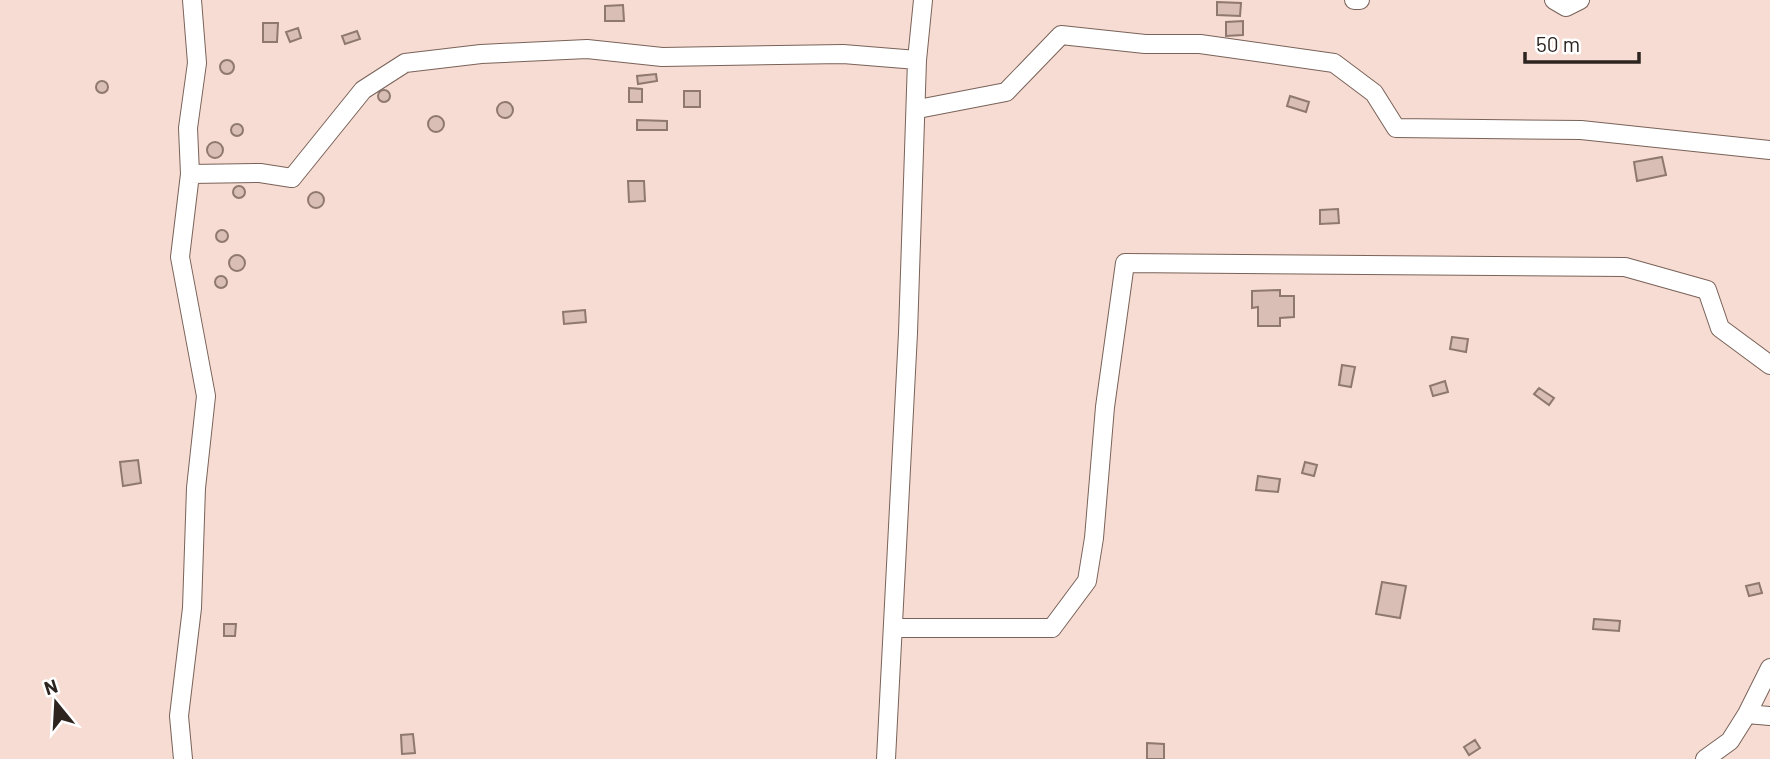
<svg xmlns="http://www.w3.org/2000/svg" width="1770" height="759" font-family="Barlow,sans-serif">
<rect width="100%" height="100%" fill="#f6dcd2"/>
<path fill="#d8beb4" stroke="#8f786e" stroke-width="2" d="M1217,2l24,1 -1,13 -23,-1z
M623,5l1,16h-19v-15z
M1243,21v14l-17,1v-14z
M263,23h15l-1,19h-14z
M298,28l3,10 -11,4 -4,-10z
M357,31l3,8 -15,5 -3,-8z
M220 67a7 7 0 1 1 14 0a7 7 0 1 1-14 0Z
M656,74l1,7 -19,3 -1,-8z
M96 87a6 6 0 1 1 12 0a6 6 0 1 1-12 0Z
M629,88l13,1v13h-13z
M378 96a6 6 0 1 1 12 0a6 6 0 1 1-12 0Z
M684,91h16v16h-16z
M1290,96l19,6 -3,10 -19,-6z
M497 110a8 8 0 1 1 16 0a8 8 0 1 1-16 0Z
M428 124a8 8 0 1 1 16 0a8 8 0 1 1-16 0Z
M637,120l30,1v9h-30z
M231 130a6 6 0 1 1 12 0a6 6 0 1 1-12 0Z
M207 150a8 8 0 1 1 16 0a8 8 0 1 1-16 0Z
M1662,157l4,18 -29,6 -3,-19z
M628,181h16l1,20 -16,1z
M233 192a6 6 0 1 1 12 0a6 6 0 1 1-12 0Z
M308 200a8 8 0 1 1 16 0a8 8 0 1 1-16 0Z
M1338,209l1,14 -19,1v-14z
M216 236a6 6 0 1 1 12 0a6 6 0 1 1-12 0Z
M229 263a8 8 0 1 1 16 0a8 8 0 1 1-16 0Z
M215 282a6 6 0 1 1 12 0a6 6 0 1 1-12 0Z
M1280,290v6h14v21l-14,1v8h-22v-19l-6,1v-17z
M585,310l1,12 -22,2 -1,-12z
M1452,337l16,2 -2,13 -16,-3z
M1342,365l13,2 -4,20 -12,-2z
M1445,381l3,11 -15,4 -3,-10z
M1539,388l15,10 -5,7 -15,-11z
M138,460l3,23 -18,3 -3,-24z
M1305,462l12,3 -3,11 -12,-3z
M1258,476l22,3 -2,13 -22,-2z
M1382,582l24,4 -6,32 -24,-4z
M1759,583l3,10 -13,3 -3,-10z
M1594,619l26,2 -1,10 -26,-2z
M224,624h12l-1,12h-11z
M413,734l2,19 -13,1 -1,-19z
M1475,740l5,8 -11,7 -5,-8z
M1147,743l17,1v15h-17z"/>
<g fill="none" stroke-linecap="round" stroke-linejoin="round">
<defs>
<path id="street" d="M1354,0h6
M1554,0l12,7 14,-7
M918,109l88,-17 55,-57 84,9h55l134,19 40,30 22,35 185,2 189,20
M190,174l70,-1 32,5 71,-88 42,-27 76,-9 106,-5 75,8 181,-3 74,6
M893,628h159l35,-47 7,-43 11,-131 20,-144 500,4 82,23 13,38 50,37
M1747,714l23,-46
M183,759l-4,-43 13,-108 4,-120 10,-92 -26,-139 10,-83 -2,-46 9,-65 -5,-63
M886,759l22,-426 9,-273 6,-60
M1705,759l25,-18 17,-27 23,2"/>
</defs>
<use href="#street" stroke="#796259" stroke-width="20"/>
<use href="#street" stroke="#fff" stroke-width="18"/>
</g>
<g transform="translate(56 703) rotate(342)" stroke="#ffffff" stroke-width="5" paint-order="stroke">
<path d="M0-5L12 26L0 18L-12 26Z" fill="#2d2420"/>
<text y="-10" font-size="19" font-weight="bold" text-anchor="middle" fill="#2d2420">N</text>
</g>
<path d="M1525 52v10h114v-10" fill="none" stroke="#2d2420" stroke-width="3.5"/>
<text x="1536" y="52" font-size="21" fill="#2d2420" stroke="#ffffff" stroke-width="5" paint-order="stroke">50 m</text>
</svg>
